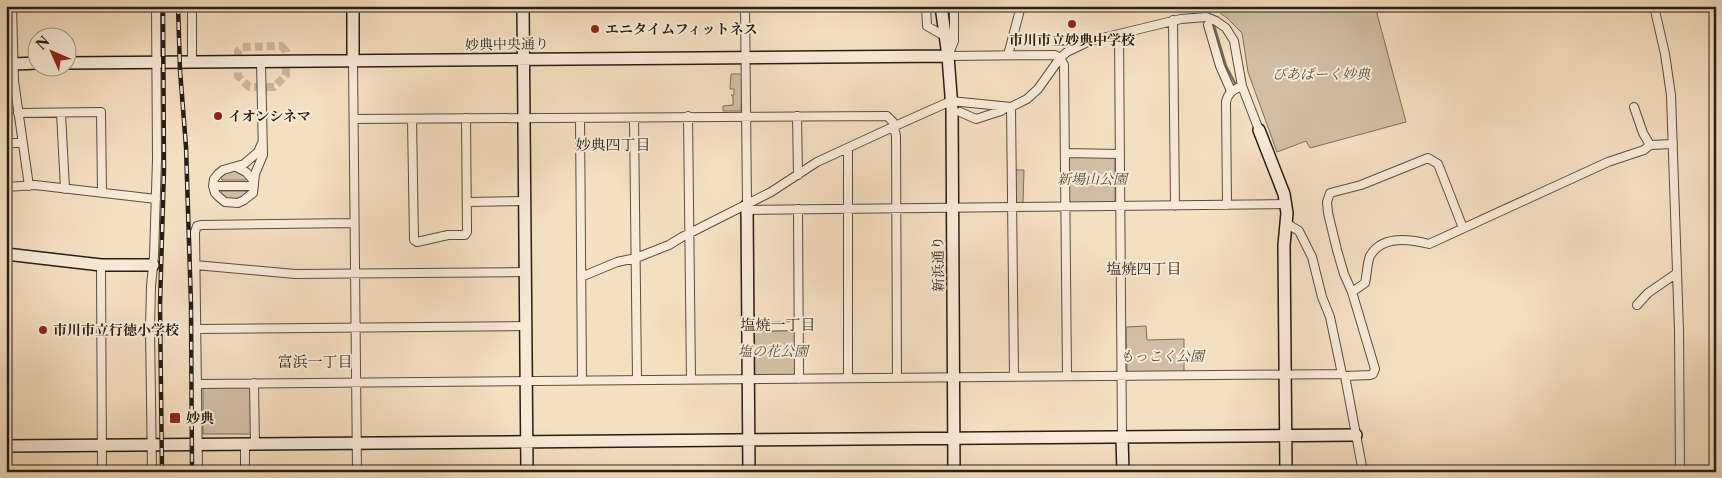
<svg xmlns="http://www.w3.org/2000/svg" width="1722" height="478" font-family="'Libre Caslon Text','Noto Serif JP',serif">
<rect width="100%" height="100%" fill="#f4dfc1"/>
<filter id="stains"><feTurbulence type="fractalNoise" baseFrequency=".004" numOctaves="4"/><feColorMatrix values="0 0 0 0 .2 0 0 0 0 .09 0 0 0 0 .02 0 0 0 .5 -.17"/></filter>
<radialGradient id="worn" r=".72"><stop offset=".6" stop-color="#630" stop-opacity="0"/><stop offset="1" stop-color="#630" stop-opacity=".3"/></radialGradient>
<path fill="#d1bea4" stroke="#7c6e5c" d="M1218,6h157l31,116 -96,26 -4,-7 -29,11 -29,-80 -6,-39 -15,-15 -11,-8z
M731,74h11l-1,37h-18v-5l10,-1v-8l-2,-2h3v-6h-4z
M1071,155l41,1 3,2v42l-3,3 -40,1 -4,-3v-43z
M233,170l4,1 11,6 -2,3h-24l-2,-3 3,-3z
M1014,170h10l-1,34h-7l-3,-3z
M222,191h23l3,2c-12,8 -17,10 -29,1z
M1146,326l1,14 37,-1v33l-54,1 -3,-3 -1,-43z
M793,328l2,2 1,42 -4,3 -37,1 -4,-3v-43z
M203,387h47l2,2 1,45h-50z"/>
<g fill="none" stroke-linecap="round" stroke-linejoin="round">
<path stroke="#786a58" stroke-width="2.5" d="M1213,22l13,44 11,21"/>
<path stroke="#cbb89e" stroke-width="8" stroke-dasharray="8 4" stroke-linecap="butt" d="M281,46l5,5v24l-12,12h-25l-11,-11v-25l4,-4z"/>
<defs>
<path id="street" d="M12,6l2,75 15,105
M192,6v56
M745,6l2,199
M926,6l1,20 19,11
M954,6v35l-6,15 107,-1 5,3 4,7 3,311
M1654,6l11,48 6,41 8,236 1,141
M1173,20l2,186
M1208,25l12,41 11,25
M1119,34l3,404
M1008,55l13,-49
M353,61l4,411
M261,62l2,93 -8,19 -2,19 -9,7 -6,3 -13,-1 -5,-4 -5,-5 -2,-7 1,-7 4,-5 5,-4 21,-6 14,-12 4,-9
M1011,107l3,270
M1634,107l9,26 7,12
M960,112l16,7 25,-8 4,-3
M18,113l83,-1 1,81
M61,113l4,76
M688,116l3,263
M797,116l1,59
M580,118l2,262
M634,118l3,261
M354,119l533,-3 6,6 3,14 1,242
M412,119l2,121 3,2 31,-7h17l2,-3 -1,-114
M6,143h16
M848,148v230
M1065,153l55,1
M236,167l10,5 8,9
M213,186h41
M6,187l29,-2 121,14
M467,202l57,-1
M1227,205l-1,-103c2,-10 7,-12 16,-16
M798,209l1,170
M747,210l539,-6
M1286,223l13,8 13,26 10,40 8,20 12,57 3,2 18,96
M101,265l1,207
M195,265l100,9 230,-2
M581,277l36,-15 19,-4 33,-13 13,-8 89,-45 46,-30 78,-36 56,-25 60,6 16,-8 11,-10 22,-31 7,-6 23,-11 91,-22 25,-2 10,4 10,7 8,13 8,45 17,44
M1352,292l13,-9c2,-8 2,-20 5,-27 12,-21 40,-17 59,-12l179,-82 36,-12 6,-5 23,-1
M1637,305l11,-12 29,-20
M748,327l50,-1
M196,329l329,-3
M1345,376l25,-1 3,-1 2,-5 -23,-77 -8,-18 -7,-24 -9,-37 -1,-11 3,-9 31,-8 67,-27 10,6 25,64
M254,383l1,62
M197,384l1145,-10
M245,445v27
M152,472l-2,-144 1,-42 3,-30 3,-97 -1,-153
M198,472l-3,-240 2,-6 5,-1 152,-2"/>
<path id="secondary" d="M353,6v55
M523,6l4,466
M941,6l7,50 4,53 2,363
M68,63l880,-7
M13,64l25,-1
M1259,130l25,64 3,19 -3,32 2,227
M747,205l2,267
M6,254l95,11h52
M1122,438l1,34
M6,446l1350,-11"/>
</defs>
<use href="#street" stroke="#5a4e3f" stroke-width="10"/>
<use href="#secondary" stroke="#261e14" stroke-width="14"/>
<use href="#street" stroke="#f8ead7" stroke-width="8"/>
<use href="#secondary" stroke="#f8ead7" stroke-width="11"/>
<defs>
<path id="rail" d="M178,6l2,64 6,77 5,158 1,167
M162,472l-2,-167 4,-137 -1,-162"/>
</defs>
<use href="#rail" stroke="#261e14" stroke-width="4.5"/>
<use href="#rail" stroke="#f8ead7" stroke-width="2.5" stroke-dasharray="8" stroke-linecap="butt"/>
</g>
<g fill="#8f2418" stroke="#f8ead7" stroke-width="2">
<circle cx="1072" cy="24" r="5"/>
<circle cx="595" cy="29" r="5"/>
<circle cx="218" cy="116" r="5"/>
<circle cx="43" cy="330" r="5"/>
<rect x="169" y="412" width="12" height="12" rx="2.5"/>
</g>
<g text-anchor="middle" stroke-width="4" stroke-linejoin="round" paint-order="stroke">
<g font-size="14" font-weight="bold" fill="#261e14" stroke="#f8ead7" text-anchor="start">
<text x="605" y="34">エニタイムフィットネス</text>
<text x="1072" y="45" text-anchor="middle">市川市立妙典中学校</text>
<text x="228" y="121">イオンシネマ</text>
<text x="53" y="335">市川市立行徳小学校</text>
<text x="186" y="423">妙典</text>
</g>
<g font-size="14" fill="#261e14" stroke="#f8ead7">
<text transform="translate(507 44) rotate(-1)" y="5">妙典中央通り</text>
<text transform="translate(938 264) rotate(-91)" y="5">新浜通り</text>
</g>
<g font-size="14" font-style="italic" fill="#594e3f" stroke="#f8ead7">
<text x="1321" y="79">ぴあぱーく妙典</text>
<text x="1092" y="184">新場山公園</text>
<text x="773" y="356">塩の花公園</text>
<text x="1162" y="361">もっこく公園</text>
</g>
<g font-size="15" fill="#261e14" stroke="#f8ead7">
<text x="613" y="150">妙典四丁目</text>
<text x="1144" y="274">塩焼四丁目</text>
<text x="778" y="330">塩焼一丁目</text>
<text x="315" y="367">富浜一丁目</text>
</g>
</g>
<rect width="1722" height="478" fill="none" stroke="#f4dfc1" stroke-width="25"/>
<rect x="8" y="8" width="1707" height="463" fill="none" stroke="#261e14" stroke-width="2.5"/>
<rect x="12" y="12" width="1697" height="453" fill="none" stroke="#261e14"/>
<g transform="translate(52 52) rotate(315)"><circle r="24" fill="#f8ead7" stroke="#a49889"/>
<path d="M0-4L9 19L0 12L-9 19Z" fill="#8f2418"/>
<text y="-8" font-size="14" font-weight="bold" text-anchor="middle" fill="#261e14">N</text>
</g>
<rect width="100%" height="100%" filter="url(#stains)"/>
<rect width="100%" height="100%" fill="url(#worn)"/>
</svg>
